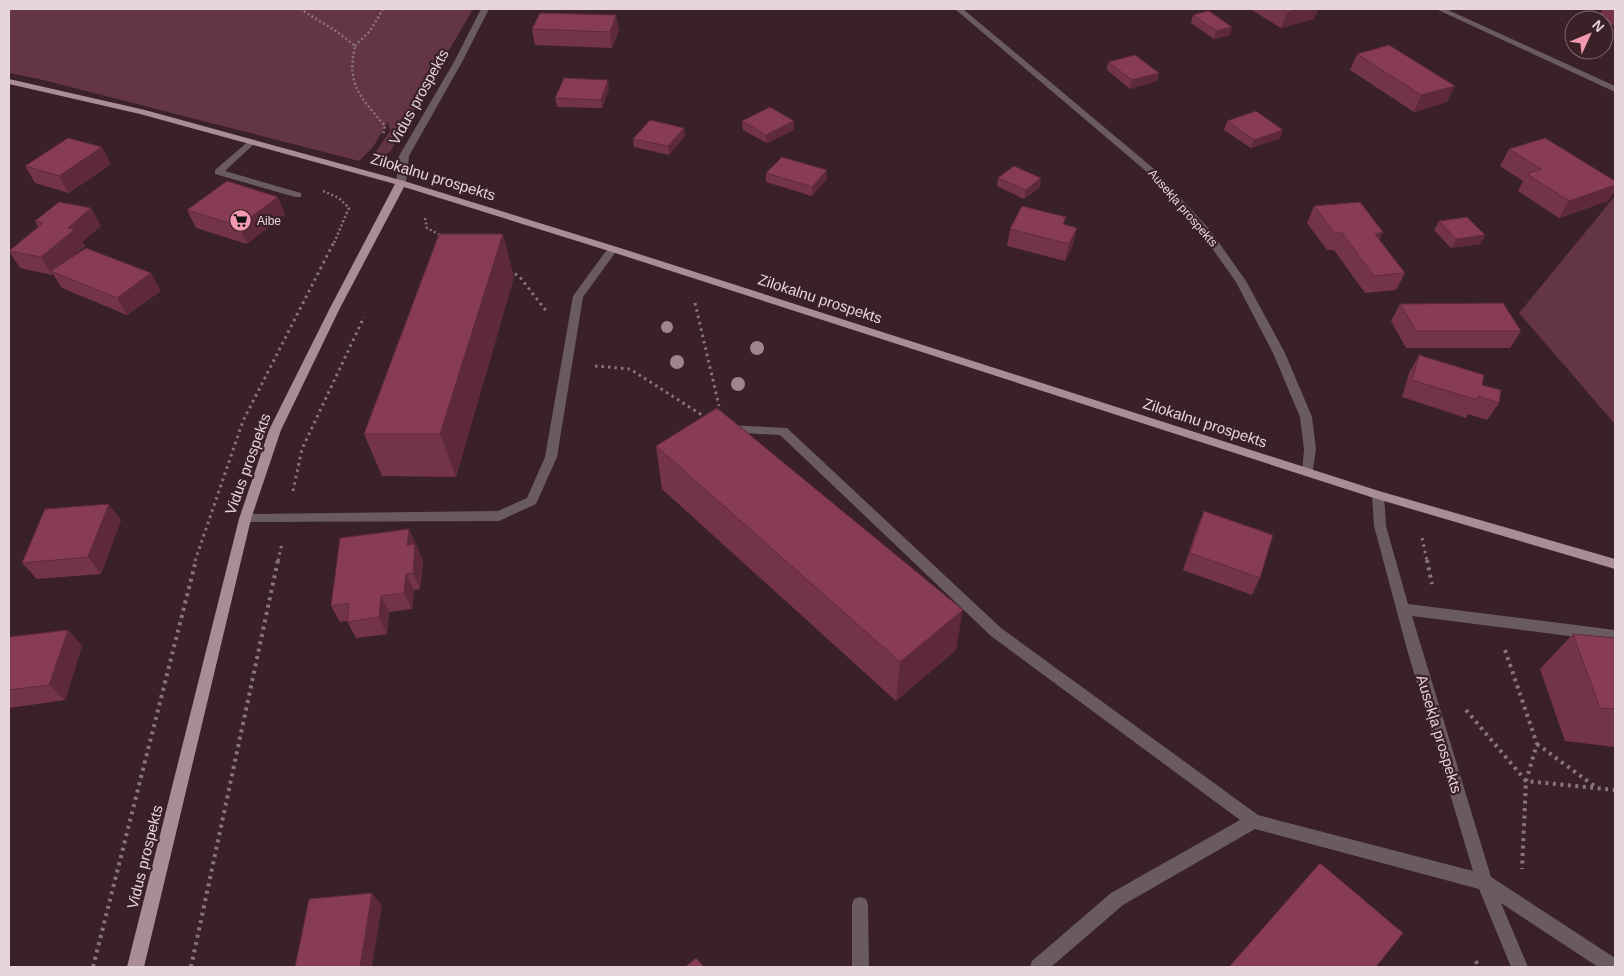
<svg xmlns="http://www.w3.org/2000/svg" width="1624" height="976" font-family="Arial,sans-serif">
<rect width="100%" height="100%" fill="#3a2027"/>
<path fill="#643543" d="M9,9h464l-83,143 -19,7 19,-28 -2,-9 -15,25 -14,14 -320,-82 -30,-6z
M1615,196v228l-96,-111z"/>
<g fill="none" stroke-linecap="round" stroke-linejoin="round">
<path stroke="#8a747a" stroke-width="2.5" stroke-dasharray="2 2.5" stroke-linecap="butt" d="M300,9l36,22 19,15c-9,40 6,51 30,80l-2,9
M355,46l15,-15 13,-22
M323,191l16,7 10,10 -15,35
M425,218l2,10 15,8"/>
<path stroke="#8a747a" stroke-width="3" stroke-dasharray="2.5 4" stroke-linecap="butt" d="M509,271l10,5 28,36
M695,303l24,103
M595,366l35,3 75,48
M293,491l9,-42 62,-132
M1422,538l5,23
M195,561l48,-140 91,-179
M278,561l4,-18"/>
<path stroke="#8a747a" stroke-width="4" stroke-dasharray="3 4.5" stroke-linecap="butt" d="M1427,560l5,24
M1505,650l32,94 -11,37 -4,88
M1466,710l60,71 89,9
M1537,744l60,44
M1476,961l2,6
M93,967l103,-407
M191,967l87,-407"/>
<path fill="#695b5f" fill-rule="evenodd" d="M481,9h8l-27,53 -53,94 -3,27 -2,2h-6l-2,-2 3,-27 55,-94z
M955,9h8l190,159 57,62 36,51 39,72 27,64 4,32 -4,27h-8l-2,-3 2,-24 -4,-32 -27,-64 -37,-71 -34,-48 -55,-62z
M1436,9h10l169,77v6z
M251,139l5,3 -2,2 -29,27 76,22v4h-6l-80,-23v-4z
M613,246l5,3 -35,48 -26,160 -21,47 -37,17 -259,1 -1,-3 1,-3 5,-2 253,-3 29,-13 18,-41 28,-161 36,-49z
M727,425l60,3 214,200 257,187 215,56 -65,-218 -34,-127 -2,-31 2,-3h8l2,3 2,31 22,78 207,26v12l-203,-26 79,261 124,81v9h-17l-97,-64 27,64h-17l-32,-78 -224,-60 -132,76 -72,62h-21l2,-6 79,-68 129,-73 -249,-184 -211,-201 -57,-3 -2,-3z
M860,897l6,2 2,6 1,62h-17v-62l2,-6z"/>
<path fill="#aa8d94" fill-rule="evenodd" d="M9,79l136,31 259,71 213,66 762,244 236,68v10l-241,-71 -765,-247 -205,-64 -64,121 -59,122 -30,89 -107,448h-17l112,-448 30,-89 61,-122 65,-124 -255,-70 -131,-30z"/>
</g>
<g fill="#9f868c">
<circle cx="667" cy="327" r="6"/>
<circle cx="757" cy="348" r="7"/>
<circle cx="677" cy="362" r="7"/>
<circle cx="738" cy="384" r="7"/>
</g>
<path fill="#743448" d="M1250,9h68l-4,10 -33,9z
M1603,9h12v17l-11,-5v-1h-2l-5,-2z
M1193,15l37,20 -16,4 -23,-16z
M532,29l87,2 -7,17 -77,-3z
M1357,54l90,48 -33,10 -64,-42z
M1108,62l51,11 -2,8 -27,8 -23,-19z
M609,88l-7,20 -45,-1 -2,-9z
M742,121l52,9 -27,13 -24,-13z
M1227,121l53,17 -29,10 -27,-18z
M684,128l1,8 -16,19 -35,-8 -1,-8z
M1509,149l106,32v9l-7,11 -49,17 -41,-27 5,-10 -23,-15z
M111,164l-42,29 -34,-10 -10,-17z
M827,170v9l-15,17 -46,-14v-9z
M998,178l42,9 -16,12 -27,-13z
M1314,206l65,34 26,33 -9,17 -31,3 -31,-43h-7l-20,-27z
M187,210l98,4 -38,30 -51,-16z
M35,221l66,5 -19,16 3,4 -13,11 89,34 -34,24 -65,-27 -9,-14 -1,1 -32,-7 -11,-17 29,-24z
M1439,221l46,14 -5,9 -29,4 -17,-18z
M1065,225l8,20 -8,16 -58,-15 3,-17z
M514,277l-58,200 -74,-1 -18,-42z
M1400,304l121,27 -11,17h-104l-15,-27z
M1419,355l63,30 17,18 -12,17 -19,-6 -2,4 -64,-21 7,-24z
M656,446l300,204 -60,51 -234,-212z
M1204,511l56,67 -8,17 -69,-25 14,-42z
M121,520l-20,54 -64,5 -15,-16z
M409,529l14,32 -3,28 -6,1 -2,19 -23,3 -2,22 -31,4 -9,-17 -7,1 -9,-16z
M68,630l14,16 -17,54 -56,8v-71z
M1573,634l42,4v109l-50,-6 -25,-72z"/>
<path fill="#5e2a3b" d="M1300,9h18l-4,10 -33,9 6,-16z
M616,15l3,16 -7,17 -2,-16z
M1232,27l-2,8 -16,4 2,-8z
M1159,73l-2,8 -27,8 2,-9z
M608,80l1,8 -7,20 -1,-8z
M1455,86l-8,16 -33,10 7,-17z
M794,121v9l-27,13 -1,-8z
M684,128l1,8 -16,19 -1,-9z
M1283,130l-3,8 -29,10 3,-8z
M102,147l9,17 -42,29 -10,-17z
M827,170v9l-15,17v-9z
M1041,178l-1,9 -16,12 2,-9z
M1615,185v5l-7,11 -49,17 10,-17z
M278,197l7,17 -38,30 -8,-18z
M91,208l10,18 -19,16 3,4 -31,26 -3,-1 2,3 -1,1 -11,-18 27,-29z
M9,227l1,3 -1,8z
M1077,228l-4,17 -8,16 4,-17z
M1383,232l-8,17v-15z
M503,234l11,43 -58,200 -16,-43z
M1485,235l-5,9 -29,4 5,-9z
M151,273l10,18 -34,24 -10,-17z
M109,504l12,16 -20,54 -13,-17z
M409,529l14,32 -3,28 -7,-16 -6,-28z
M406,574l8,16 -2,19 -8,-16z
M381,596l8,16 -2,22 -8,-17z
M963,610l-7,40 -60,51 4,-39z
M68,630l14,16 -17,54 -16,-15z
M372,893l10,13 -10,61h-12z"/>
<path fill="#873c54" stroke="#5e2a3b" d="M1281,9h19l-13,3z
M1209,11l23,16 -16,4 -23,-16z
M540,13l76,2 -6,17 -78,-3z
M1389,45l66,41 -34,9 -64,-41z
M1135,55l24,18 -27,7 -24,-18z
M564,78l44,2 -7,20 -46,-2z
M770,107l24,14 -28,14 -24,-14z
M1256,111l27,19 -29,10 -27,-19z
M650,120l34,8 -16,18 -35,-7z
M68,138l34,9 -43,29 -34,-10z
M1545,138l70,43v4l-46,16 -42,-27 14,-5 -32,-20z
M782,157l45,13 -15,17 -46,-14z
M1014,166l27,12 -15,12 -28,-12z
M227,181l51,16 -39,29 -52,-16z
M59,202l32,6 -23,20 7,1 -34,28 -32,-6 34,-28 -8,-2z
M1360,202l23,30 -8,2 30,39 -31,3 -32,-43h-8l-20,-27z
M1022,206l44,11 -3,7 14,4 -8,16 -59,-15z
M1467,217l18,18 -29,4 -17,-18z
M439,234h64l-63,200h-76z
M86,248l65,25 -34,25 -66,-27z
M1503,303l18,28h-105l-16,-27z
M1419,355l65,20 -2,10 19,5 -2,13 -21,-7 -1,4 -65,-20z
M717,408l246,202 -63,52 -244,-216z
M109,504l-21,53 -66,6 23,-54z
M1204,511l69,24 -13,43 -70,-25z
M409,529l-2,16 8,-1 -2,29 -7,1 -2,19 -23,3 -2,21 -32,5 2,-19 -18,3 9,-68z
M68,630l-19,55 -40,5v-53z
M1573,634l42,4v71l-15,-1z
M1320,863l83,70 -27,34h-147z
M372,893l-12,74h-65l14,-68z
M696,958l8,9h-19z"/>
<defs>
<symbol id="supermarket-disc" viewBox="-11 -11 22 22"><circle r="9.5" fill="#f19ab2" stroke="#3a2027"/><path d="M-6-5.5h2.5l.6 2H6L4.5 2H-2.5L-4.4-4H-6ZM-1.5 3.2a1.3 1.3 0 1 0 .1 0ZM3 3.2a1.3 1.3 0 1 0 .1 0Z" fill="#111"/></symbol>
</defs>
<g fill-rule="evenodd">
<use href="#supermarket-disc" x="228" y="208" width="25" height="25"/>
</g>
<g text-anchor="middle" stroke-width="4.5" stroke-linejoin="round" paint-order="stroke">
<g font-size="12" fill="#e7d5d9" stroke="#3a2027">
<text transform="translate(1183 208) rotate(49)" y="4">Ausekļa prospekts</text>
</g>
<g font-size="12" fill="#e7d5d9" stroke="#3a2027" text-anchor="start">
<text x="257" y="225">Aibe</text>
</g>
<g font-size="15" fill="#e7d5d9" stroke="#3a2027">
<text transform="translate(419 97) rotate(-61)" y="5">Vidus prospekts</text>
<text transform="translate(433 177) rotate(17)" y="5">Zilokalnu prospekts</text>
<text transform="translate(820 299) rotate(18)" y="5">Zilokalnu prospekts</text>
<text transform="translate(1205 423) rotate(18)" y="5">Zilokalnu prospekts</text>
<text transform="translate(248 464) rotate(-70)" y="5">Vidus prospekts</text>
<text transform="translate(1439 734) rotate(73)" y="5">Ausekļa prospekts</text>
<text transform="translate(145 857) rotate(-76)" y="5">Vidus prospekts</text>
</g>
</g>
<rect width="1624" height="976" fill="none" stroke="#e7d5d9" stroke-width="20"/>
<g transform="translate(1589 35) rotate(46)"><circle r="24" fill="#3a2027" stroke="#7f686e"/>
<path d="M0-4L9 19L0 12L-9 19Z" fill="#f19ab2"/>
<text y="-8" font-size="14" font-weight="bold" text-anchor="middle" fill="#e7d5d9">N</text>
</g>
</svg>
